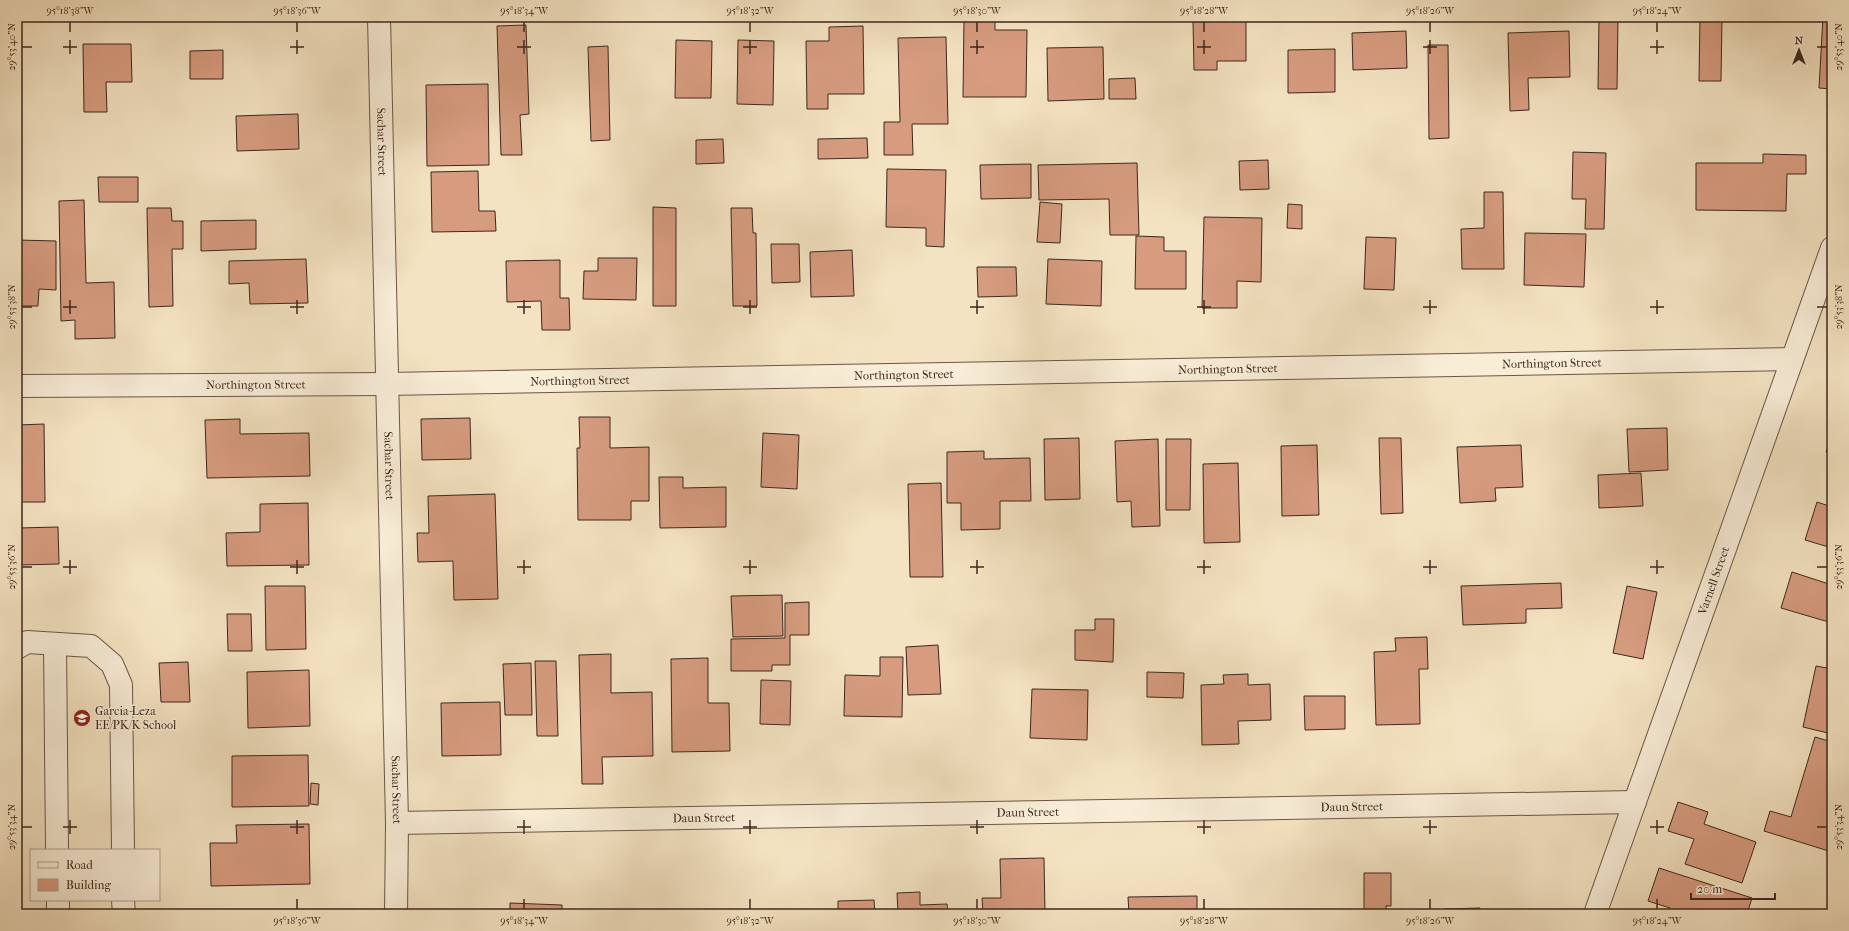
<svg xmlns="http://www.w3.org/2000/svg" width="1849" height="931" font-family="'IM FELL French Canon',serif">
<rect width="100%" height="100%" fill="#f4e3c2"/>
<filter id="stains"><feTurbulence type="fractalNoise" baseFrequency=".005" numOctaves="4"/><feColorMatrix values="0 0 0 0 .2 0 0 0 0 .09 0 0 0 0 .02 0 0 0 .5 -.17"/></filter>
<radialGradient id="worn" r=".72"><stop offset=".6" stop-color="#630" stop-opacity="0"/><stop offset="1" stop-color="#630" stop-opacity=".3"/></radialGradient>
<path fill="#d79c80" stroke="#3f271d" d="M1599,17h19l-1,72h-19z
M1700,17h22l-1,64h-22z
M1823,17h9v72l-13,-1z
M964,18l31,1v11h32l-1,67h-63z
M1246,21v40h-29v9h-23l-1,-48z
M526,25l3,89 -9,1 2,40h-21l-4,-129z
M863,26l1,68h-36v15h-21l-1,-68h23v-14z
M1406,31l1,37 -54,2 -1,-37z
M1569,31l1,46 -42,1 1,32 -19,1 -2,-78z
M946,37l2,87h-36l1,31h-29v-33h16l-2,-84z
M676,40l36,1 -1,57h-36z
M738,40l36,1 -1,64 -36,-1z
M83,44h48l1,38h-26l1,30h-23z
M1428,45h20l1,93 -20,1z
M608,46l2,94 -19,1 -3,-94z
M1103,47l1,52 -56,2 -1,-53z
M1335,49v43l-47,1v-43z
M223,50v29h-33v-28z
M1135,78l1,21h-27v-20z
M488,84l1,81 -62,1 -1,-81z
M298,114l1,35 -62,2 -1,-35z
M867,138l1,20 -50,1v-20z
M723,139l1,24 -28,1v-24z
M1573,152l33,1 -2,76h-19l1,-30h-14z
M1763,154l43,1v19h-19l-1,37 -90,-1v-47h67z
M1268,160l1,29 -29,1 -1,-29z
M1137,163l2,72h-29l-1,-36 -70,1 -1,-35z
M1031,164v34l-50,1 -1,-34z
M887,169l59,1 -2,77 -18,-1v-18l-40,-1z
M478,171l1,40h16l1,20 -64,1 -1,-60z
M98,177h40v25h-39z
M1484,192h19l1,77h-42l-1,-40 23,-1z
M84,200l2,83 28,-1 1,56 -40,1v-19l-14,1 -2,-120z
M1040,202l22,2 -2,39 -23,-1z
M1288,204l14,1v24l-15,-1z
M653,207l23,1v98h-23z
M147,208h24l1,13h11v28h-11l1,57 -24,1z
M731,208h21l1,25h3l1,73h-24z
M1204,217l58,1 -1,64 -24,-1v27h-35z
M256,220v29l-55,2v-30z
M1525,233l61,1 -2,53 -60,-2z
M1136,236l28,1v14h22v38h-51z
M1366,237l30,1 -2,52 -30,-1z
M17,240l39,1v49l-17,-1 -1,17h-21z
M771,244h28l1,38 -28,1z
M852,250l2,46 -43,1 -1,-45z
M598,258h39l-1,42 -53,-1 1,-28h14z
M306,259l2,44 -58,1 -1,-21 -20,1v-23z
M1048,259l54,2 -1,45 -55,-2z
M560,260v38h9l1,32h-28l-1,-29 -34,1 -1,-41z
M977,267h39l1,29 -39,1z
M579,417h31v31l39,-1v54h-18v19h-53l-1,-72h3z
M470,418l1,41 -49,1 -1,-41z
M240,419v15l69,-1 1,43 -103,2 -2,-58z
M44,424l1,78h-28v-77z
M1667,428l1,42 -39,2 -2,-43z
M763,433l36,2 -2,54 -36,-2z
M1832,435v19l-6,-2z
M1079,438l1,61 -35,1 -1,-61z
M1379,438h22l2,75 -22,1z
M1158,439l2,87 -28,1 -1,-26 -14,1 -2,-61z
M1166,439h25l-1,71h-24z
M1317,445l2,70 -37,1 -1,-70z
M1521,445l2,42 -28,1 1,13 -36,2 -3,-56z
M984,451v8l46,-1 1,43h-31v28l-39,1v-27h-14v-51z
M1238,463l2,79 -36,1 -1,-79z
M1641,473l2,33 -44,2 -1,-33z
M659,477h24v11l43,-1v40l-66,1z
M941,483l2,94h-33l-2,-93z
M495,494l3,105 -44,1 -1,-39 -35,1 -1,-29h12l-1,-37z
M1817,502l15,5v41l-27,-8z
M308,503l1,62 -82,1 -1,-33 34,-1v-28z
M58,527l1,37 -40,1 -1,-37z
M1792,572l40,13v38l-51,-15z
M1561,583l1,25 -36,1v14l-63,2 -2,-39z
M265,586h40l1,63 -40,1z
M1627,586l30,6 -14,67 -30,-6z
M782,595l1,41 -50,1 -2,-41z
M809,602v33h-19v30h-18v6h-41v-32l54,-1v-35z
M227,614h24l1,37h-24z
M1095,619h19l-1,43 -38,-2v-30h20z
M1427,637l1,32h-9l1,55 -44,1 -2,-73 22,-1 -1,-13z
M938,645l3,49 -33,1 -2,-48z
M611,654v39l41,-1 1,64 -51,1 1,27h-21l-3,-129z
M880,657h23l-1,60 -58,-1 1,-41 35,1z
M708,658v45h21l1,48 -58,1 -1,-93z
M535,661h21l2,75h-21z
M188,662l2,40h-29l-2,-39z
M531,663l1,52h-27l-2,-51z
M1816,666l16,3v65l-29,-7z
M309,670l1,56 -62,2 -1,-56z
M1147,672l37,1 -1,25 -36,-1z
M1248,674v11l22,-1 1,36 -33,1 1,23 -37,1 -1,-60 23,-1 -1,-9z
M761,680l30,1 -1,44 -30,-1z
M1032,689l56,1 -1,50 -57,-2z
M1304,696h41v33l-40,1z
M500,702l1,53 -59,1 -1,-53z
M1815,737l17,5v110l-68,-21 6,-20 21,6z
M308,755l1,51 -77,1v-51z
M311,783l8,1 -1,21 -8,-1z
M1678,802l30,10 -4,12 52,18 -14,41 -57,-19 9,-25 -26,-8z
M309,824l1,60 -99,2 -1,-43h27l-1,-18z
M1044,858l1,56h-62l-1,-16h19l-1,-39z
M1659,868l93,30 -5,16h-80l3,-6 -22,-7z
M1364,873h27v33h-5v8h-22z
M920,892v13l27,-1 1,10h-50l-1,-21z
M1197,896v18h-68l-1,-17z
M874,900l1,14h-37v-13z
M510,903l52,2v9h-52z
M1480,908v6h-35l-1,-5z
M751,910h43v4h-43z
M1119,911v3h-66v-2z
M1213,913h21v1h-21z"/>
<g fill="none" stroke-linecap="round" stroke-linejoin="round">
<defs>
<g id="minor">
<path id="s1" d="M379,17l18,806 -1,91"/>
<path id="s2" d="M17,386l370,-2 1405,-25"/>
<path d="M55,644l2,206"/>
<path d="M17,648l10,-6 64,4 21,18 9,21 2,165"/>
<path id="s3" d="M397,823l1238,-21"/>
<path d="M58,900v14"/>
<path d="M123,900l1,14"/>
<path id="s4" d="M1595,914l237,-666"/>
</g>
</defs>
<use href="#minor" stroke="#6c5646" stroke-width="24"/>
<use href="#minor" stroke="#f8edd7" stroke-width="22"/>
</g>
<path fill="none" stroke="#3f271d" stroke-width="1.5" d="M70,22v10M297,22v10M524,22v10M750,22v10M977,22v10M1204,22v10M1430,22v10M1657,22v10M70,40v14M297,40v14M524,40v14M750,40v14M977,40v14M1204,40v14M1430,40v14M1657,40v14M22,47h10M63,47h14M290,47h14M517,47h14M743,47h14M970,47h14M1197,47h14M1423,47h14M1650,47h14M1817,47h10M70,300v14M297,300v14M524,300v14M750,300v14M977,300v14M1204,300v14M1430,300v14M1657,300v14M22,307h10M63,307h14M290,307h14M517,307h14M743,307h14M970,307h14M1197,307h14M1423,307h14M1650,307h14M1817,307h10M70,560v14M297,560v14M524,560v14M750,560v14M977,560v14M1204,560v14M1430,560v14M1657,560v14M22,567h10M63,567h14M290,567h14M517,567h14M743,567h14M970,567h14M1197,567h14M1423,567h14M1650,567h14M1817,567h10M70,820v14M297,820v14M524,820v14M750,820v14M977,820v14M1204,820v14M1430,820v14M1657,820v14M22,827h10M63,827h14M290,827h14M517,827h14M743,827h14M970,827h14M1197,827h14M1423,827h14M1650,827h14M1817,827h10M297,899v10M524,899v10M750,899v10M977,899v10M1204,899v10M1430,899v10M1657,899v10"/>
<defs>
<symbol id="school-disc" viewBox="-11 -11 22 22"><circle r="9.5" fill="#8f2418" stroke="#f8edd7"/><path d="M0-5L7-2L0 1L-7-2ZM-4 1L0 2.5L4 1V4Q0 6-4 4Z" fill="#fff"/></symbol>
</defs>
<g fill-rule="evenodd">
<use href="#school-disc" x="72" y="708" width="20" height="20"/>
</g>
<g text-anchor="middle" stroke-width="3" stroke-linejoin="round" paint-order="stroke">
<g font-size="12" fill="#3f271d" stroke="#f8edd7">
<text dy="4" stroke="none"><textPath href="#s1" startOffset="125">Sachar Street</textPath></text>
<text dy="4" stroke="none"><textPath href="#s2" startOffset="1535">Northington Street</textPath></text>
<text dy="4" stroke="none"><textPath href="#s2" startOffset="1211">Northington Street</textPath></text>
<text dy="4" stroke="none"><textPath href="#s2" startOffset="887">Northington Street</textPath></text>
<text dy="4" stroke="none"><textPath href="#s2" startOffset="563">Northington Street</textPath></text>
<text dy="4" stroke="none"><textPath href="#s2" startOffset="239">Northington Street</textPath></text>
<text dy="4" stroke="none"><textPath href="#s1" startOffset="449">Sachar Street</textPath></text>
<text dy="4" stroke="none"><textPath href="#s4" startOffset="354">Varnell Street</textPath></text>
<text dy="4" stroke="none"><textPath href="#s1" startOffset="773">Sachar Street</textPath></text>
<text dy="4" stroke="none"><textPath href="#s3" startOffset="955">Daun Street</textPath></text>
<text dy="4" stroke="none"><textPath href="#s3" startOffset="631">Daun Street</textPath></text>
<text dy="4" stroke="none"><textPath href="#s3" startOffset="307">Daun Street</textPath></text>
</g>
<g font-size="12" fill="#3f271d" stroke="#f8edd7" text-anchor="start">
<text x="95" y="715">Garcia-Leza<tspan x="95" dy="14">EE/PK/K School</tspan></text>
</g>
</g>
<rect width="1849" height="931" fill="none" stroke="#f4e3c2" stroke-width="44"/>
<rect x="30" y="849" width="130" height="52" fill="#f8edd7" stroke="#ae9e8d"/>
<rect x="38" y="862" width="20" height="6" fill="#f8edd7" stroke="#ae9e8d"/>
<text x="66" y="869" font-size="12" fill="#3f271d">Road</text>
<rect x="38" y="879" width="20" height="12" fill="#d79c80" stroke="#ae9e8d"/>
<text x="66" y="889" font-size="12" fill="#3f271d">Building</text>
<g transform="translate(1799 50)" stroke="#f8edd7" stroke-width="3" paint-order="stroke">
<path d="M0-3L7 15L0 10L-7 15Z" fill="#3f271d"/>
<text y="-6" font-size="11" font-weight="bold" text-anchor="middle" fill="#3f271d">N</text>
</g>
<path d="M1691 893v6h84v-6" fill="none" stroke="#3f271d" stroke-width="2"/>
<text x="1697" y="893" font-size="12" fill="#3f271d" stroke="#f8edd7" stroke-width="3" paint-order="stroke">20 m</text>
<rect x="22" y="22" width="1805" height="887" fill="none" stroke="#3f271d" stroke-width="1.5"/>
<g font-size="10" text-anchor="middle" fill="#3f271d">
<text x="70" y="14">95°18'38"W</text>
<text x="297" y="14">95°18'36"W</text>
<text x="524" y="14">95°18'34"W</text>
<text x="750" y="14">95°18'32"W</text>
<text x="977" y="14">95°18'30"W</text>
<text x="1204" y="14">95°18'28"W</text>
<text x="1430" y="14">95°18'26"W</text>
<text x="1657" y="14">95°18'24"W</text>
<text transform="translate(11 47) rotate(-90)" y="4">29°53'40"N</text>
<text transform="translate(1838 47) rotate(-90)" y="4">29°53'40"N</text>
<text transform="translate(11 307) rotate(-90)" y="4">29°53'38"N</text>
<text transform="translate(1838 307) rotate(-90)" y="4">29°53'38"N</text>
<text transform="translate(11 567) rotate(-90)" y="4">29°53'36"N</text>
<text transform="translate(1838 567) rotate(-90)" y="4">29°53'36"N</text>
<text transform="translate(11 827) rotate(-90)" y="4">29°53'34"N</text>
<text transform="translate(1838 827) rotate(-90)" y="4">29°53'34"N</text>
<text x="297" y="924">95°18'36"W</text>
<text x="524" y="924">95°18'34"W</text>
<text x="750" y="924">95°18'32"W</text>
<text x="977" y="924">95°18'30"W</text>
<text x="1204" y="924">95°18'28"W</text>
<text x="1430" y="924">95°18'26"W</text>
<text x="1657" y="924">95°18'24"W</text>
</g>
<rect width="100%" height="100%" filter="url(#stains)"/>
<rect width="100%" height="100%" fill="url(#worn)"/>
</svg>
